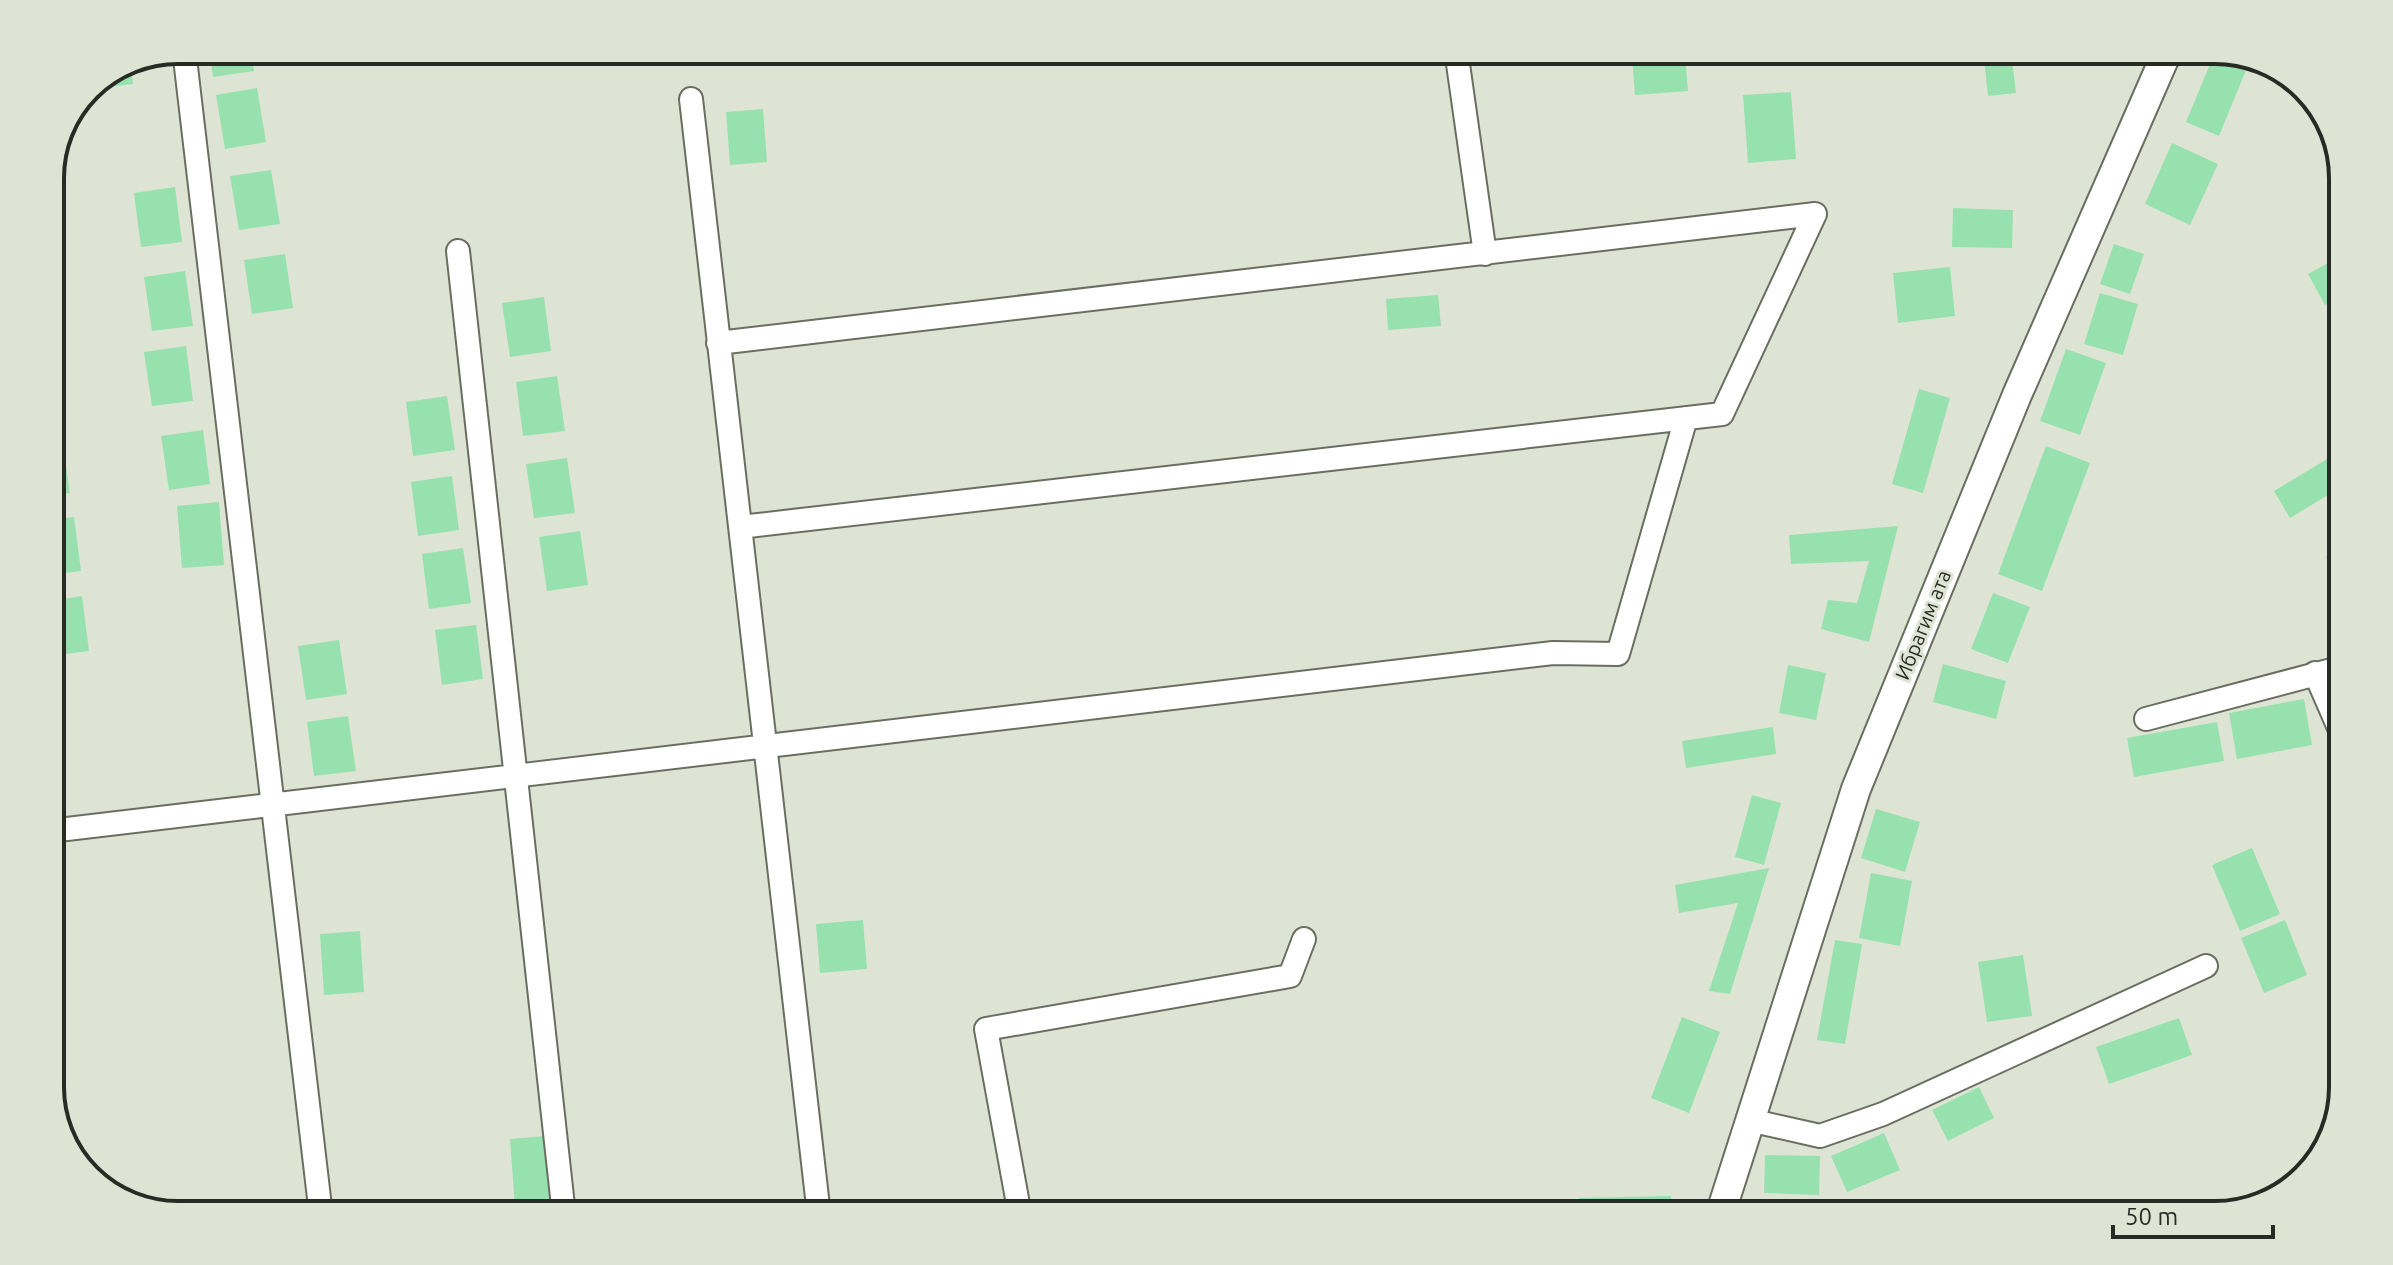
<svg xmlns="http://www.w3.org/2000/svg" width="2393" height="1265" font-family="Ubuntu,sans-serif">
<rect width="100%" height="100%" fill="#dee4d4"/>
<path fill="#97e1ae" d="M209,50h42l3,21 -41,6z
M1983,50h28l5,43 -28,3z
M2216,50l35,8 -32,78 -33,-14z
M1685,54l3,37 -53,4 -3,-37z
M131,69l2,15 -42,5v-3z
M257,88l9,54 -41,7 -9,-54z
M1791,92l5,67 -48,4 -5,-68z
M763,109l4,53 -37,3 -4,-53z
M2172,143l46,21 -28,61 -45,-21z
M271,170l9,54 -41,6 -9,-54z
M175,187l7,55 -41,5 -7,-54z
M1953,208l60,2 -1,38 -60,-1z
M2114,244l30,10 -14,40 -30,-10z
M285,254l8,54 -41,6 -8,-54z
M2343,255v40l-18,10 -17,-31z
M1950,267l5,49 -57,7 -5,-50z
M185,271l8,55 -41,5 -8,-54z
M2100,293l38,11 -15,51 -39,-11z
M1438,295l3,31 -53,4 -2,-31z
M544,297l7,54 -41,6 -8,-54z
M186,346l7,55 -41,5 -8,-54z
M2066,349l40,14 -26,72 -40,-14z
M557,376l8,55 -42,5 -7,-54z
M1919,389l31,9 -27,95 -31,-9z
M447,396l8,54 -42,6 -7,-54z
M203,430l7,54 -41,6 -8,-54z
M62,439l8,54 -20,3v-56z
M2046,446l44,17 -48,128 -44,-17z
M567,458l8,55 -41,5 -8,-54z
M2327,459l16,27 -53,32 -16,-27z
M452,476l7,54 -41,6 -7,-54z
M219,502l5,63 -42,3 -5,-62z
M74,517l7,54 -31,4v-55z
M1898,526l-29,116 -48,-13 7,-29 29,3 12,-42 -78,3 -2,-29z
M580,531l8,54 -41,6 -8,-54z
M2343,547v39l-17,-29z
M463,548l8,55 -42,6 -7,-55z
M1993,593l37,14 -22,56 -37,-14z
M82,596l7,55 -39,5v-55z
M476,625l7,54 -41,6 -7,-55z
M339,640l8,54 -41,6 -8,-54z
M1943,664l63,17 -10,38 -63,-17z
M1788,665l38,8 -10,47 -37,-7z
M2304,699l8,46 -75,14 -8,-46z
M348,716l8,55 -42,5 -7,-54z
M2217,722l7,39 -90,16 -7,-39z
M1773,727l3,27 -90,14 -4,-27z
M1752,795l29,8 -17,62 -29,-8z
M1876,809l44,13 -15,50 -44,-14z
M2252,848l28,66 -40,17 -28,-66z
M1769,868l-39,126 -21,-3 29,-88 -59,10 -4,-28z
M1871,873l41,8 -12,65 -41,-8z
M863,920l4,49 -47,4 -4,-49z
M2285,920l22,55 -43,18 -23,-55z
M360,931l4,61 -40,3 -4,-61z
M1835,940l27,4 -17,100 -28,-4z
M2023,955l9,61 -45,6 -9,-60z
M1682,1017l38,15 -31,81 -38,-15z
M2179,1018l13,37 -83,29 -13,-37z
M1979,1087l15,31 -46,23 -16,-31z
M1884,1133l16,37 -53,22 -16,-36z
M545,1136l5,68 -35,3 -5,-68z
M1765,1155l55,1 -1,39 -55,-2z
M126,1192l1,11 -6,-1 -10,-9z
M1671,1196v19h-91l-1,-17z
M1521,1208v7h-67v-5z"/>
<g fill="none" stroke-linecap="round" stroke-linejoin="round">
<defs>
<path id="minor" d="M184,50l137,1165
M1456,50l29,204
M691,99l128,1116
M458,251l106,964
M718,343l1097,-129
M740,527l982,-113 93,-200
M2315,673l28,64
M2146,719l197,-52
M50,831l1503,-178 65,1 68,-236
M1749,1120l71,16 63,-22 323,-148
M1020,1215l-34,-186 304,-53 14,-37"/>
<path id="tertiary" d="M1720,1215l136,-426 161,-394 151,-345"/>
</defs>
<use href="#minor" stroke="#6a6e61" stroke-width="26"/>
<use href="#tertiary" stroke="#6a6e61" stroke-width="32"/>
<use href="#minor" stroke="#fff" stroke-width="22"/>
<use href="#tertiary" stroke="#fff" stroke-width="28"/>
</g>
<g text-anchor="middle" stroke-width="6" stroke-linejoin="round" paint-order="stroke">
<g font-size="20" fill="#282a24" stroke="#dee4d4">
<text transform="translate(1923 625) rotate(-68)" y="7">Ибрагим ата</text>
</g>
</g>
<path d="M0 0H2393V1265H0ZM178 64H2215A114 114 0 0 1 2329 178V1087A114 114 0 0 1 2215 1201H178A114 114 0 0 1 64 1087V178A114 114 0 0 1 178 64Z" fill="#dee4d4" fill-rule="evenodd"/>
<path fill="none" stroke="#282a24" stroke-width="4" d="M178 64H2215A114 114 0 0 1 2329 178V1087A114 114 0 0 1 2215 1201H178A114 114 0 0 1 64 1087V178A114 114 0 0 1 178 64Z"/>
<path d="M2113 1225v12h160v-12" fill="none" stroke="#282a24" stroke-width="4"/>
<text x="2125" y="1225" font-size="24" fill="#282a24" stroke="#dee4d4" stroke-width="6" paint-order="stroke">50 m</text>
</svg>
